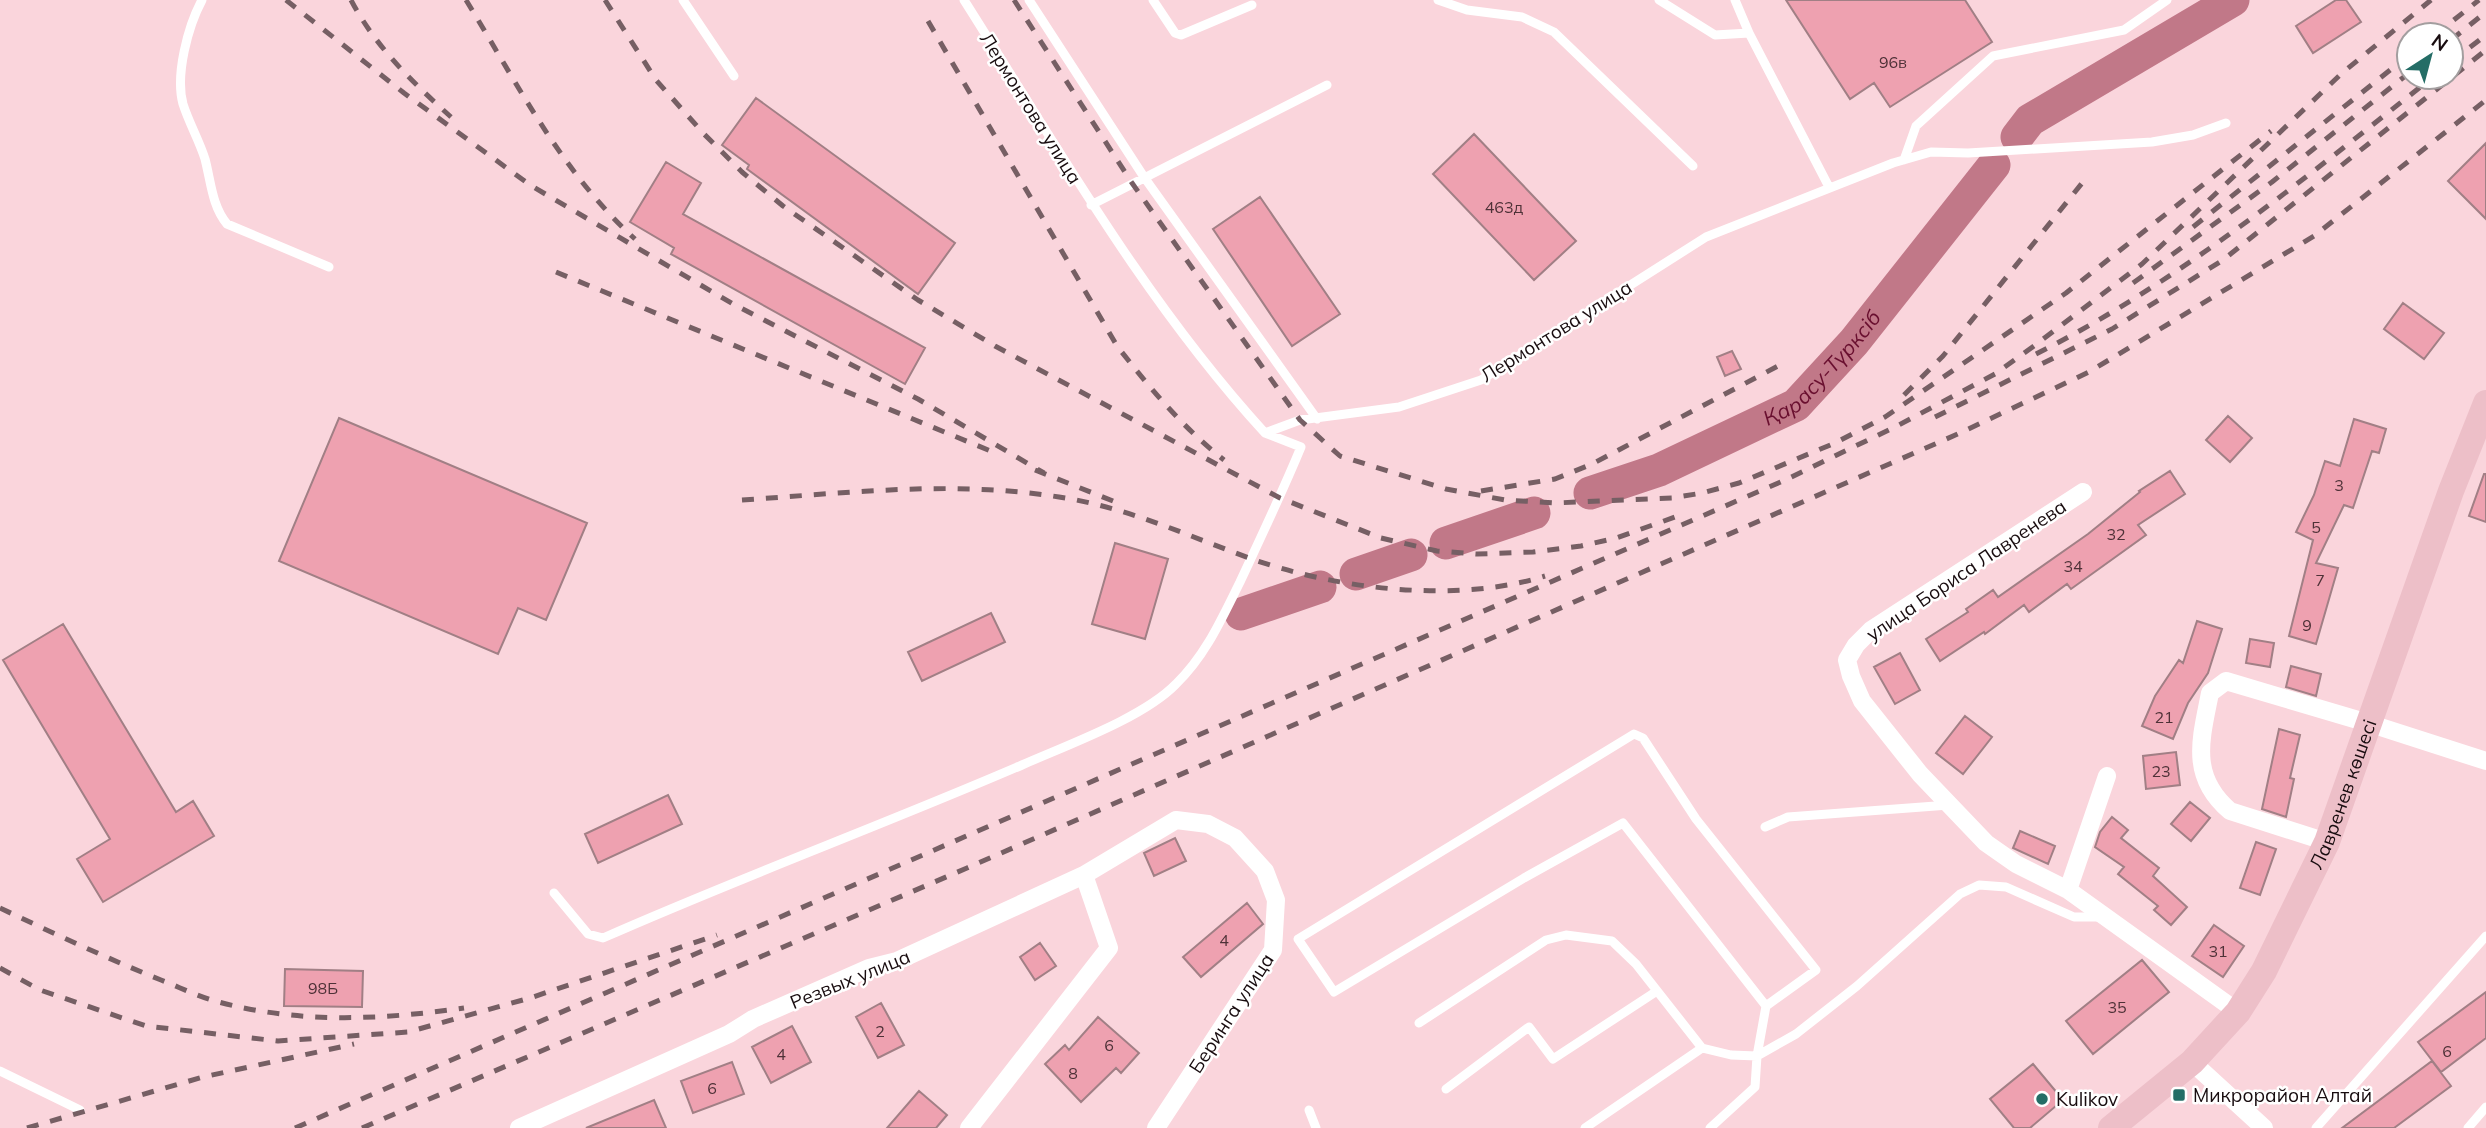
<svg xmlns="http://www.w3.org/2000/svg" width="2486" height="1128" font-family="Mulish,sans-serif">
<rect width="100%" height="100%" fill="#fad5dc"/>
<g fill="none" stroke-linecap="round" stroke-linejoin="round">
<g stroke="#c17888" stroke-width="33">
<path d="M2017,137l13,-17 203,-120"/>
<path id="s1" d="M1590,493l69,-23 137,-65 58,-63 140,-177"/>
<path d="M1446,543l88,-30"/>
<path d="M1356,574l55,-19"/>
<path d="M1241,614l79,-27"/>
</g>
</g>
<path fill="#eea1b0" stroke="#a17f85" stroke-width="2" d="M1786,0h179l27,42 -102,65 -16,-24 -24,16z
M2336,0h10l15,22 -48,31 -17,-27z
M756,98l199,145 -37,51 -171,-125 2,-4 -27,-20z
M1474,134l102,107 -42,39 -101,-106z
M2486,143v76l-38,-38z
M666,162l35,21 -18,31 242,134 -20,36 -234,-130 3,-6 -44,-26z
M1260,197l80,117 -48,32 -79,-117z
M2403,303l41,30 -20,26 -40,-30z
M1732,351l9,18 -16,7 -8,-19z
M2228,416l24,22 -22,24 -24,-22z
M339,418l248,105 -41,97 -28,-12 -20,46 -219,-93z
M2354,419l32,10 -7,24 -7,-2 -19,57 -9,-3 -28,58 22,5 -22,76 -27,-8 24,-96 -17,-8 18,-37 11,-34 15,5z
M2170,471l15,23 -47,31 8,10 -75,54 -4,-5 -38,28 -5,-7 -39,29 -1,-2 -44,29 -14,-22 42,-27 -2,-3 27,-19 5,7 90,-63 52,-42 -1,-1z
M2484,474h2v48l-17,-6z
M1115,543l53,16 -23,80 -53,-15z
M991,613l14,29 -83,39 -14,-29z
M2197,621l25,8 -14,44 -20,30 -15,36 -31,-13 13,-30 24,-36 4,3z
M63,624l113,188 17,-11 21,35 -111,66 -26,-43 33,-20 -107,-179z
M2250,639l24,4 -4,24 -24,-4z
M1900,653l20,37 -25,14 -21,-37z
M2291,666l30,8 -5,22 -30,-9z
M1965,716l27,21 -29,37 -27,-21z
M2279,729l21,6 -10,43 4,1 -8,38 -24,-8z
M2176,752l4,33 -34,4 -3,-33z
M668,795l14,29 -84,39 -13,-29z
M2190,802l20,16 -19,23 -20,-17z
M2112,817l16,13 -7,8 38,30 -6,8 34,31 -16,18 -17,-15 4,-4 -40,-32 6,-7 -29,-20 5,-15z
M2020,831l35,15 -7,18 -35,-16z
M1175,838l11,23 -32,15 -10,-23z
M2256,842l20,7 -16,46 -20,-7z
M1247,903l16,21 -62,53 -18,-20z
M2214,925l30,21 -21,31 -31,-21z
M1040,943l16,23 -21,14 -15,-23z
M2142,960l27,32 -76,62 -27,-33z
M285,969l78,2 -1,36 -78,-1z
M2486,992v46l-45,34 -23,-30z
M881,1003l23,42 -26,13 -22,-41z
M1098,1017l41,36 -18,20 -5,-5 -35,34 -36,-38 20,-19 4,5z
M792,1026l19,36 -40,21 -19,-36z
M2432,1061l19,25 -57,42h-52z
M732,1062l12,32 -51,19 -12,-32z
M2033,1064l30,36 -33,28h-16l-24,-29z
M919,1091l28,24 -11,13h-49z
M654,1100l12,28h-80z"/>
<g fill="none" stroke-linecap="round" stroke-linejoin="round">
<path stroke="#fff" stroke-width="9" d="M202,0c-14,26 -27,75 -19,104 6,19 16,36 22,55 6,23 7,47 22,65l102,43
M683,0l51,76
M964,0c94,148 182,303 301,433l35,-13 99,-13 82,-27 225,-143 187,-74 38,-11 37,1 184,-11 41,-7 33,-12
M1029,0l115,177 173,242
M1153,0l22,33 6,2 71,-30
M1438,0l29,10 55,7 32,15 139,134
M1659,0l56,35 34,-2 80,154
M1735,0l14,33
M1904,160l12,-34 77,-70 131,-26 43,-30
M1091,205l236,-120
M1765,827l23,-10 161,-12
M554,893l34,41 15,4c138,-61 280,-113 419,-173 45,-20 121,-47 154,-81 30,-29 46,-66 64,-102 21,-45 42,-89 61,-135l-36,-14
M1419,1023l127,-83 20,-5 46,6 24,23 66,84 29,7 26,1 39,-22 61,-48 103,-92 19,-9 27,2 68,30h28
M0,1071l80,39
M1446,1089l83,-62 24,32 104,-68
M1309,1110l7,18
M1585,1128l117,-80
M1710,1128l45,-41 2,-31 9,-50 -143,-183 -99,55 -190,114 -36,-53 336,-205 9,4 53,81 120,151 -50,36
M2316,1128l170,-192
M2468,1128l18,-21"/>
<path stroke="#fff" stroke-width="18" d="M2083,492l-212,138 -15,15 -9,15 4,16 11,25 58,73 66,69 30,21 52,26 170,122
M2327,842l-97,-31c-41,-35 -29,-72 -20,-118l16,-12 142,42 118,38
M2068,890l39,-114
M2192,1062l72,66
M519,1128l210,-94 24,-15 116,-51 28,-7 187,-86 92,-55 32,4 27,14 30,33 11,29 -3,50 -117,178
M969,1128l140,-180 -25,-73"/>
<path stroke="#edbfc8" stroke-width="26" id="s2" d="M2111,1128l81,-66 46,-50 26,-41 63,-129 124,-351 35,-88"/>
<path stroke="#765f64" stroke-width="5" stroke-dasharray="12 12" stroke-linecap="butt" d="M286,0l118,93 126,92 203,119 185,95 126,74
M351,0c24,46 61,82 100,117
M466,0c51,83 96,173 169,239
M605,0l51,80 48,54 38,38 41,34 135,94 77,46 285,152 101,40 56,13 40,3 56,-2 48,-6 35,-8 62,-22
M1014,0l118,183 168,237 40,36 106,33 59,11 50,3 117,-5 30,-5 37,-10 96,-40 50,-26 181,-124 205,-162
M928,21l189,325c33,42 65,81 107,114
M2435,35l44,-35
M2451,40l35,-28
M2451,62l35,-27
M2193,227l216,-172
M556,272l437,180
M2133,283l139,-101 137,-109
M2036,354c145,-73 270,-177 397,-277
M1904,395l39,-39 144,-179
M1935,417l177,-88 111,-69 263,-210
M1035,470l78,31
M1481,491l74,-12 37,-15 188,-99
M742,500c105,-7 212,-20 317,-3 67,10 127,38 190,61 87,31 207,46 296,18
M0,908c53,25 106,50 161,72 18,7 36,16 54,21 83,23 165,19 249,7
M0,968l40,22 106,36 132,15 130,-9 122,-34 187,-63
M27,1128l176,-51 151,-33
M295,1128l1490,-648 112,-54 98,-52 39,-28 108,-82 199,-190 90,-74
M362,1128l605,-260 993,-435 129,-61 225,-136 172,-136"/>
</g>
<g fill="#246d66" stroke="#fff" stroke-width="2.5">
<rect x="2172" y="1088" width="14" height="14" rx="3.5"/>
<circle cx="2042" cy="1099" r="7"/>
</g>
<g text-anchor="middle" stroke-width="5" stroke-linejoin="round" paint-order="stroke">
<g font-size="16" fill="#4e3137">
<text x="1893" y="68">96в</text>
<text x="1504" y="213">463д</text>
<text x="2339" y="491">3</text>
<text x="2316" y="533">5</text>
<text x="2116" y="540">32</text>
<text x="2073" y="572">34</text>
<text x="2320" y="586">7</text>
<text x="2307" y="631">9</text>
<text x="2164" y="723">21</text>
<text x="2161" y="777">23</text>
<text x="1224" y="946">4</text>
<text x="2218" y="957">31</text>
<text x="323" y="994">98Б</text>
<text x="2117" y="1013">35</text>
<text x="880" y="1037">2</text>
<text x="1109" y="1051">6</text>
<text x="2447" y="1057">6</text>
<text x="781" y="1060">4</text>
<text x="1073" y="1079">8</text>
<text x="712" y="1094">6</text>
</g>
<g font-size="19" fill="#180c0f" stroke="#fff">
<text transform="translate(1031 108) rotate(58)" y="7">Лермонтова улица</text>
<text transform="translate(1556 331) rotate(-32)" y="7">Лермонтова улица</text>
<text transform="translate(1966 570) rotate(-34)" y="7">улица Бориса Лавренева</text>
<text dy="7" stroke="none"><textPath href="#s2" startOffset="415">Лавренев көшесі</textPath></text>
<text transform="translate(850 979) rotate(-22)" y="7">Резвых улица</text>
<text transform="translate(1231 1013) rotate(-57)" y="7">Беринга улица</text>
</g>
<g font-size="19" fill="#180c0f" stroke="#fff" text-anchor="start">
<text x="2193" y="1102">Микрорайон Алтай</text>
<text x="2056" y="1106">Kulikov</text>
</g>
<g font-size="21" font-style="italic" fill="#690f2f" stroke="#fff">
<text dy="7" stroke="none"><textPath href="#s1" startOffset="268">Қарасу-Түрксіб</textPath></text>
</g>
</g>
<g transform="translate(2430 56) rotate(36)"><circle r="33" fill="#ffffff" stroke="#a39e9f" stroke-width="2"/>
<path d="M0-5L12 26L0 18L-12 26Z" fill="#246d66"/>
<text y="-10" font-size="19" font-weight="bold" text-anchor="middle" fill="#180c0f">N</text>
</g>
</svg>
